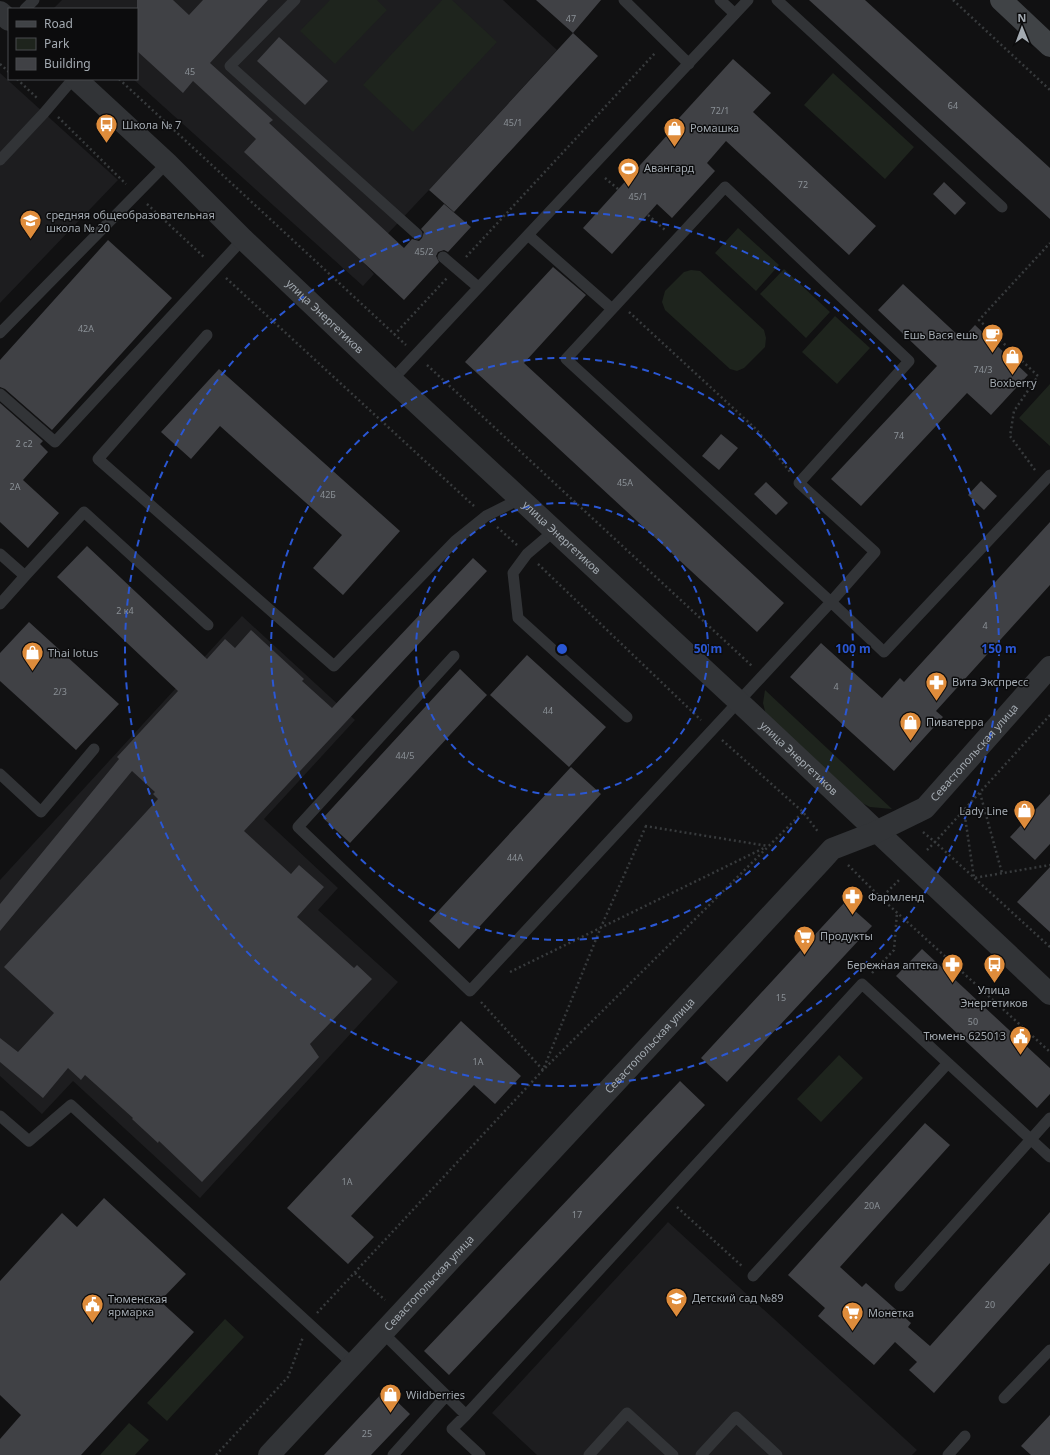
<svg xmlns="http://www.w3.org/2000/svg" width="1050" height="1455" font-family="'Noto Sans',sans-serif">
<rect width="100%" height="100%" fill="#111112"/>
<path fill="#1d1d1f" d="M62,0h441l54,50 -128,140 -67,71 12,13 -11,12 -230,-207h4v-70h-82l-1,-1z
M0,73l118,107 -118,123z
M242,616l113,104 -91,99 74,69 -20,22 80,72 -198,216 -127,-117 -31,33 -42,-38v-196z
M668,1222l249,228 -5,5h-375l-45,-42z"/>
<path fill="#1e241d" d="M330,0h47l10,10 -52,54 -35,-33z
M442,0h10l45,42 -84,90 -50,-47z
M833,73l81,74 -29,32 -81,-74z
M738,228l41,37 -23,26 -41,-38z
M784,269l46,43 -24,26 -46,-44z
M691,270l9,1 64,59 2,8 -1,9 -21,21 -7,3 -7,-2 -65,-59 -3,-8 3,-11 19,-19z
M835,316l35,32 -33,36 -35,-32z
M1050,384v62l-31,-28z
M765,690l127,119 -22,-2 -10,-5 -94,-87 -3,-12z
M839,1055l24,23 -42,44 -24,-23z
M225,1319l19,18 -77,84 -20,-18z
M129,1423l20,17 -14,15h-35z"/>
<path fill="#404145" d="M137,0h36l16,15 14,-15h65l-58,63 63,57 -4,3 135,125 8,-9 7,2 3,-3 2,-6 -3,-3 23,-25 27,23 -23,25 -4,-2 -6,2 -2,4 3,6 -35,38 -160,-148 12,-13 -63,-58 -10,12 -46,-42z
M536,0h65l-28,33z
M809,0h56l185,168v51z
M573,33l25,23 -144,156 -25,-22z
M279,37l49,44 -23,24 -48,-44z
M733,59l38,34 -18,19 123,114 -27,29 -123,-114 -19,22 8,8 -43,47 -15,-14 -45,50 -29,-26 88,-97 -2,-2z
M944,182l22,21 -11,12 -22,-21z
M108,240l64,58 -120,132 -47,-41 -5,-2v-27z
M553,267l33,28 -62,68 260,240 -27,29 -292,-270z
M903,284l59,55 13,-14 53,50 -37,40 -24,-22 -106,113 -30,-27 106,-113 -59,-56z
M219,369l181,162 -57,64 -30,-27 29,-33 -122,-109 -29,33 -30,-27z
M0,403l43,38 -3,3 8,8 -25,28 36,33 -31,35 -28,-26z
M721,434l17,14 -19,22 -17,-14z
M981,481l16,15 -13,14 -16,-15z
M766,482l22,21 -12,12 -22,-21z
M1050,522v63l-114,126 7,6 -49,54 -104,-94 31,-34 61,55 18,-20 4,4z
M87,546l120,113 18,-20 10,9 16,-18 53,49 -2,2 30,27 141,-150 14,13 -243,260 47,43 8,-9 25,22 -27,30 57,51 3,-3 15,14 -62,65 9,13 -117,125 -43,-41 -1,2 -26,-24 1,-1 -48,-43 -4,5 -13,-12 -25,30 -43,-36v-24l18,14 36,-39 -50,-46 154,-168 -5,-5 2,-2 -23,-21 -132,160v-27l119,-145 -2,-2 61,-66 -121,-114z
M29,622l90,82 -43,46 -76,-69v-28z
M527,655l79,72 -37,40 -79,-72z
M460,669l27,26 -137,148 -27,-25z
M571,767l30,27 -142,155 -30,-28z
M1050,794v50l-15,16 -25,-23z
M1050,867v65l-33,-30z
M845,902l27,24 -145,156 -26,-24z
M922,949l128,119v26l-13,14 -141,-132z
M461,1021l60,55 -26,28 -21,-19 -123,131 23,21 -26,27 -61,-56z
M680,1081l25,24 -256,270 -25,-24z
M925,1123l25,22 -110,122 22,20 4,-4 45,40 -3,4 22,19 120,-134v51l-116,130 -25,-23 8,-8 -22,-20 -21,23 -56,-49 7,-8 -37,-33z
M104,1198l82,76 -26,27 34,31 -113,123h-81v-16l21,-24 -21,-20v-114l62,-68 15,14z
M385,1390l25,24 -39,41h-47z
M1050,1415v40h-19l-10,-9z"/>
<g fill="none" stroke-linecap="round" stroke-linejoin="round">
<path stroke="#383b3d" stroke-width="2.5" stroke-dasharray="2 3" stroke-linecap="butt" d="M953,0l97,90
M0,64l9,8
M17,79l20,19
M119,79l287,266
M58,117l68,67
M605,178l13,11
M147,204l58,54
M648,215l17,15
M466,257l190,-205
M226,278l248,228
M629,312l128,118 33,42
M394,335l53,-57
M427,365l325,301
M1035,470l-25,-34 4,-25 24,-35 -59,-56 71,-77
M497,527l20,18
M538,564l163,156
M1050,715l-115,127 115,105
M722,740l81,72 16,21
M980,793l22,80
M964,810l10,68 76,-13
M645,826l123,20
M923,832l12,10 -8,8
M848,865l33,33 18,-18
M881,898l169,154
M510,972l256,-125
M872,973l22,-23 3,-37
M481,1002l62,68 58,-143 45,-101
M677,1207l66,60
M355,1273l30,27
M317,1313l226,-243 260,-258
M216,1455l72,-78 15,-40"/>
<path stroke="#323437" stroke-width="11" d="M295,0l-65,66 187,168
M624,0l65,64
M720,0l15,14
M777,0l225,207
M25,9l9,-9
M0,160l44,-47 29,-34
M725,187l184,174 -110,122 76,69 -44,50 -265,-243z
M528,235l84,74
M443,257l35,30
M0,333l167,-170
M207,335l-109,124 236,207 121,-125 31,-25 34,-17
M392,380l356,-380
M0,394l55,48 188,-203
M554,531l-27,23 -14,19 5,45 109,99
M0,554l25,22 -25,28
M25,576l59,-64 124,113
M454,656l-156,171 172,164 361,-389 53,50 166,-177
M0,774l41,38 53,-63
M0,1116l29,25 42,-36 282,259
M753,1276l195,-213
M900,1286l150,-168
M383,1333l83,82 396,-431 188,173
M1004,1398l46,-48
M466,1415l-14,14 28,26
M393,1455l53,-59
M589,1455l38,-42 46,42
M701,1455l35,-38 41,38
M948,1455l17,-19"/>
<g stroke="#323437" stroke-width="22">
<path d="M0,12l9,8"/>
<path id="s1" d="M76,79l91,84 76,76 149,141 346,321 312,293"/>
<path id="s2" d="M269,1455l554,-596 9,-10 44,-17 49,-24 125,-141"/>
</g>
<path stroke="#404346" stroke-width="22" d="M1001,0l49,46"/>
</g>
<g fill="none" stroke="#2a57d4" stroke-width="2" stroke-dasharray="7 5">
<circle cx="562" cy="649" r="146"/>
<circle cx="562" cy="649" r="291"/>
<circle cx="562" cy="649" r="437"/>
</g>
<defs>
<symbol id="bus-pin" viewBox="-11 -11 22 30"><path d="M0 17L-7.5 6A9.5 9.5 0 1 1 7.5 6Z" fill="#df8c3b" stroke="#0c0c0d"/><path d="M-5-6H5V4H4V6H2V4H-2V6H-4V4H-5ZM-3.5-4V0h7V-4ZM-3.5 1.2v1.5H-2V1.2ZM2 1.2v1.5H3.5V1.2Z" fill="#fff"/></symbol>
<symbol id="shop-pin" viewBox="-11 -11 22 30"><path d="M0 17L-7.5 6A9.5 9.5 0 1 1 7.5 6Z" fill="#df8c3b" stroke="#0c0c0d"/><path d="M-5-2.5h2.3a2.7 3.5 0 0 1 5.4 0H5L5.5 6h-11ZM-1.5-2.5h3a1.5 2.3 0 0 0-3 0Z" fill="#fff"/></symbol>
<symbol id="stadium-pin" viewBox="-11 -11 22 30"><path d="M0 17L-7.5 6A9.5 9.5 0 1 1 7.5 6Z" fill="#df8c3b" stroke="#0c0c0d"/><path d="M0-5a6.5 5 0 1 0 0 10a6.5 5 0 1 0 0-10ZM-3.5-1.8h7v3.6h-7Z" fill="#fff"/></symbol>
<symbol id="school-pin" viewBox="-11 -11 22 30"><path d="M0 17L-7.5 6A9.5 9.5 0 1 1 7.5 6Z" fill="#df8c3b" stroke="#0c0c0d"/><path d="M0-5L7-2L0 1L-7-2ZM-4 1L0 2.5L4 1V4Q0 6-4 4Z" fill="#fff"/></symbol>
<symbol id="cafe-pin" viewBox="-11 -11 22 30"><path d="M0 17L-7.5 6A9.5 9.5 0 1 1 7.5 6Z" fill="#df8c3b" stroke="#0c0c0d"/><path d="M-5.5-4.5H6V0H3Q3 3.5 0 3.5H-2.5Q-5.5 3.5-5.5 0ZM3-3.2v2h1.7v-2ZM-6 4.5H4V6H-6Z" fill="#fff"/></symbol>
<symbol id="pharmacy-pin" viewBox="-11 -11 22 30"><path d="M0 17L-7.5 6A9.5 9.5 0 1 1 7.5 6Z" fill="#df8c3b" stroke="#0c0c0d"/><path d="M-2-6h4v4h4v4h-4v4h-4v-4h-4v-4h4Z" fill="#fff"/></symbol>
<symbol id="supermarket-pin" viewBox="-11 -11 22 30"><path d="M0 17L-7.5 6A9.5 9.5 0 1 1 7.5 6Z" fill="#df8c3b" stroke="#0c0c0d"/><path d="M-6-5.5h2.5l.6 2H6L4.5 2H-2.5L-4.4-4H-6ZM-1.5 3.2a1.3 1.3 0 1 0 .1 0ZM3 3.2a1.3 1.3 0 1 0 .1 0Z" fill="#fff"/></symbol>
<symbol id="civic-pin" viewBox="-11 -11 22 30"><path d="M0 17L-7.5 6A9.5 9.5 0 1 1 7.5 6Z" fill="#df8c3b" stroke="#0c0c0d"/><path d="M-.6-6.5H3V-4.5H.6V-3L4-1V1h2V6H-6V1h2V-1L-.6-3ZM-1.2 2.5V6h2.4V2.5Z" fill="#fff"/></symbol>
</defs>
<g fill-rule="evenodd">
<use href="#bus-pin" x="94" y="112" width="25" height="34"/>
<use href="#shop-pin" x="662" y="116" width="25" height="34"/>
<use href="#stadium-pin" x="616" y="156" width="25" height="34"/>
<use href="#school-pin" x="18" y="208" width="25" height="34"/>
<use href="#cafe-pin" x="980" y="322" width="25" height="34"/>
<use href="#shop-pin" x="1000" y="344" width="25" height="34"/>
<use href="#shop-pin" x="20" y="640" width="25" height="34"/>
<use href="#pharmacy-pin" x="924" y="670" width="25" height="34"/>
<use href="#shop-pin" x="898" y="710" width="25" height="34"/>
<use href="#shop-pin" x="1012" y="798" width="25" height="34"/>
<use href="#pharmacy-pin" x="840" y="884" width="25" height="34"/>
<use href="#supermarket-pin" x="792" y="924" width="25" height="34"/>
<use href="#bus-pin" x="982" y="952" width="25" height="34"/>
<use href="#pharmacy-pin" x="940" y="952" width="25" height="34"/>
<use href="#civic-pin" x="1008" y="1024" width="25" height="34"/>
<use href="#school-pin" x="664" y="1286" width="25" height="34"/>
<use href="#civic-pin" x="80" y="1292" width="25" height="34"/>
<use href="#supermarket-pin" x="840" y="1300" width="25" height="34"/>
<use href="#shop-pin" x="378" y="1382" width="25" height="34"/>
</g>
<g text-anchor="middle" stroke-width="3" stroke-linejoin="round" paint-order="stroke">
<g font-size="9" fill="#8a9096">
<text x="571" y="22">47</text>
<text x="190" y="75">45</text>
<text x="953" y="109">64</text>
<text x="720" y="114">72/1</text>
<text x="513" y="126">45/1</text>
<text x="803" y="188">72</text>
<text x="638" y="200">45/1</text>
<text x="424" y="255">45/2</text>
<text x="86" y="332">42А</text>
<text x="983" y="373">74/3</text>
<text x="899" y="439">74</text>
<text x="24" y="447">2 с2</text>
<text x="625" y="486">45А</text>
<text x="15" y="490">2А</text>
<text x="328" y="498">42Б</text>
<text x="125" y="614">2 к4</text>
<text x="985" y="629">4</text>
<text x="836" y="690">4</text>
<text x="60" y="695">2/3</text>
<text x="548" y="714">44</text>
<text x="405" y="759">44/5</text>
<text x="515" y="861">44А</text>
<text x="781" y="1001">15</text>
<text x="973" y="1025">50</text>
<text x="478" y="1065">1А</text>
<text x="347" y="1185">1А</text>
<text x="872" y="1209">20А</text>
<text x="577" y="1218">17</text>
<text x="990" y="1308">20</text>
<text x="367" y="1437">25</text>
</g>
<g font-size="11" fill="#a3aab1" stroke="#0c0c0d" text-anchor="start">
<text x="122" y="129">Школа № 7</text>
<text x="690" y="132">Ромашка</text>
<text x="644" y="172">Авангард</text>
<text x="46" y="219">средняя общеобразовательная<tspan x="46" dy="13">школа № 20</tspan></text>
<text x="978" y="339" text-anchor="end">Ешь Вася ешь</text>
<text x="1013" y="387" text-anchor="middle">Boxberry</text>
<text x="48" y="657">Thai lotus</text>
<text x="952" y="686">Вита Экспресс</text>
<text x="926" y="726">Пиватерра</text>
<text x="1008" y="815" text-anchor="end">Lady Line</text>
<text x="868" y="901">Фармленд</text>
<text x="820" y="940">Продукты</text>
<text x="938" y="969" text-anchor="end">Бережная аптека</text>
<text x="994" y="994" text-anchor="middle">Улица<tspan x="994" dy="13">Энергетиков</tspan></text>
<text x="1006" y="1040" text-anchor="end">Тюмень 625013</text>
<text x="692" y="1302">Детский сад №89</text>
<text x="108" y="1303">Тюменская<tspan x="108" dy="13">ярмарка</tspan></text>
<text x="868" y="1317">Монетка</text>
<text x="406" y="1399">Wildberries</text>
</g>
<g font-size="11" fill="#a3aab1" stroke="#0c0c0d">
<text dy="4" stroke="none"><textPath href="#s1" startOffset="344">улица Энергетиков</textPath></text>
<text dy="4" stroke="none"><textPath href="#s1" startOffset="668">улица Энергетиков</textPath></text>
<text dy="4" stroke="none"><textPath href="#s2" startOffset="1003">Севастопольская улица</textPath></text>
<text dy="4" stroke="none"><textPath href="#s1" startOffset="992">улица Энергетиков</textPath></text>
<text dy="4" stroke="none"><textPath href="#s2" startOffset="559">Севастопольская улица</textPath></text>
<text dy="4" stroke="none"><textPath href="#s2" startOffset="235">Севастопольская улица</textPath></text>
</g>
</g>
<circle cx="562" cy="649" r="6" fill="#2a57d4" stroke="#0c0c0d" stroke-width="2"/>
<g font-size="12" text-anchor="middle" font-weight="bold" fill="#2a57d4" stroke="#0c0c0d" stroke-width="3" stroke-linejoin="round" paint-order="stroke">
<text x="708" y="653">50 m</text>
<text x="853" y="653">100 m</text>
<text x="999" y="653">150 m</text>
</g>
<rect x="8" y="8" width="130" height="72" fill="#0c0c0d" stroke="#484b4f"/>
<rect x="16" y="21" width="20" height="6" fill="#404346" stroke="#484b4f"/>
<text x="44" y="28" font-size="12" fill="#a3aab1">Road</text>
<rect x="16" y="38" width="20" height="12" fill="#1e241d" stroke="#484b4f"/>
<text x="44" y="48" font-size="12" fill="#a3aab1">Park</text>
<rect x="16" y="58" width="20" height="12" fill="#404145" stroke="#484b4f"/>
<text x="44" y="68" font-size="12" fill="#a3aab1">Building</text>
<g transform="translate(1022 28) rotate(359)" stroke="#0c0c0d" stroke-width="3" paint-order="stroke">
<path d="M0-3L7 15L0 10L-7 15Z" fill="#a3aab1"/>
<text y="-6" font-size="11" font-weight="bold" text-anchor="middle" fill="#a3aab1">N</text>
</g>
</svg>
